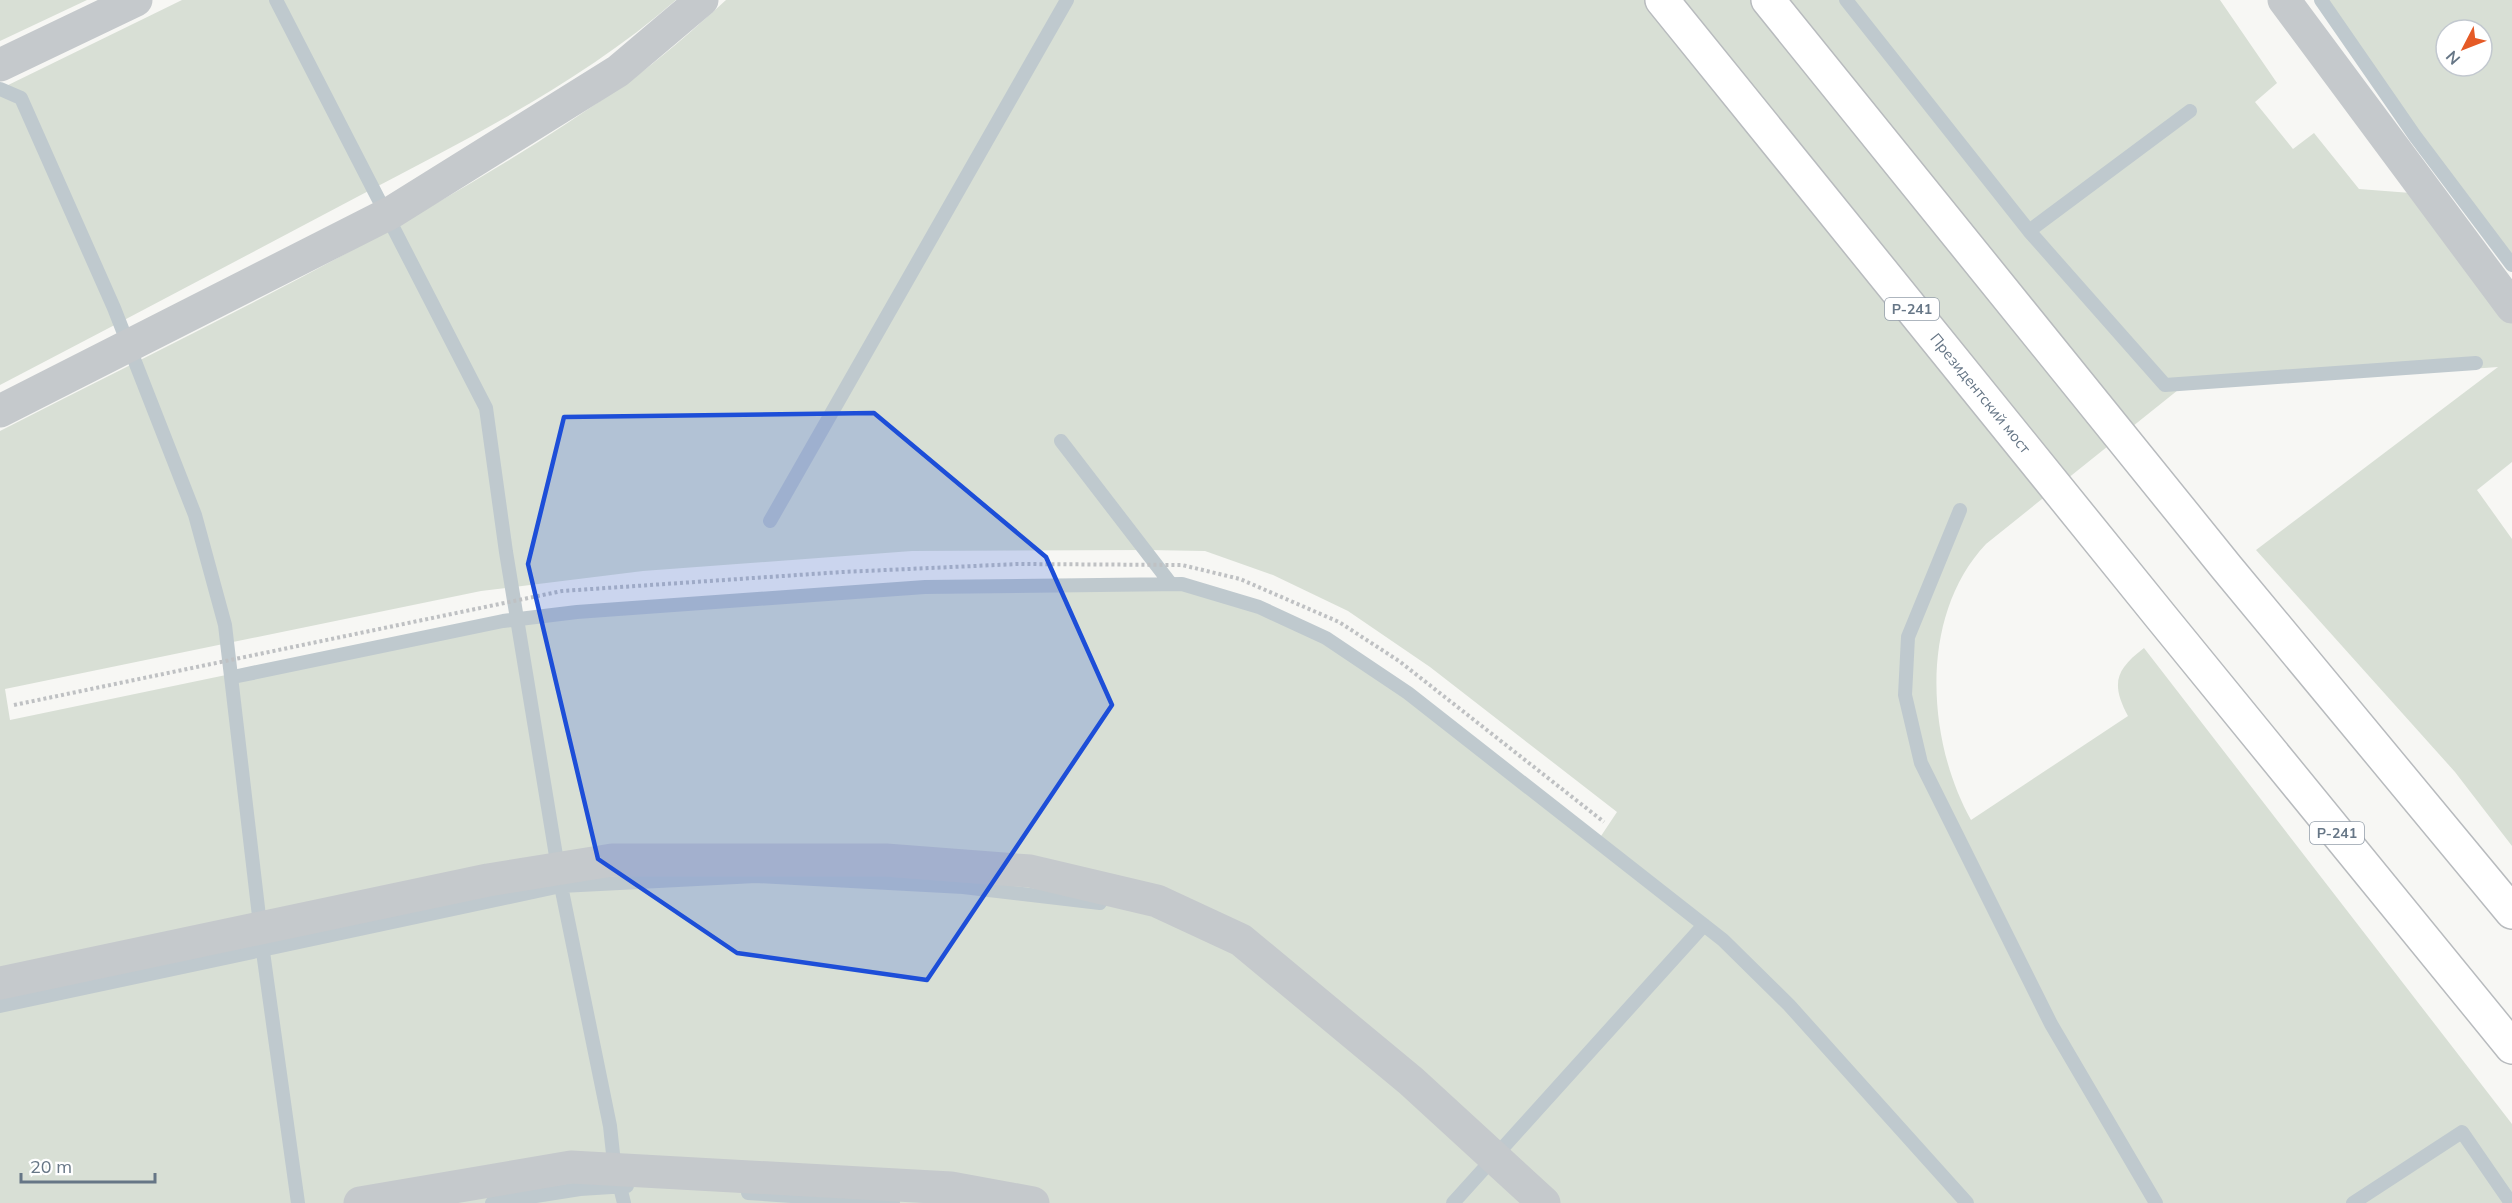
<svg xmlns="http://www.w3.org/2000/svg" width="2512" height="1203" font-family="Mulish,sans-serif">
<rect width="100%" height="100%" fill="#f7f7f4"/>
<path fill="#d8dfd5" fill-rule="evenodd" d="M0,0h87l-87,41z
M182,0h494c-95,83 -209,139 -319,197 -119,63 -238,126 -357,188v-296z
M726,0h1494l57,83 -22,19 38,47 21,-16 45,56 52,4 101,127v142l-35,28 35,49v307l-57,-74 -199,-222 242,-183 -320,23 -192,154c-67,71 -60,195 -15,276l157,-104c-17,-32 -13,-46 16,-68l368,476v79h-2512v-772c212,-109 430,-210 625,-347 36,-25 69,-55 101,-84zM1148,550l57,1 68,24 75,36 82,56 187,145 -18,27 -190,-149 -81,-55 -67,-30 -78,-24 -260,4 -344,24 -84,10 -485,101 -5,-31 476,-98 162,-20 269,-20z
M2326,0h186v260l-94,-127zM2446,30h36v36h-36z"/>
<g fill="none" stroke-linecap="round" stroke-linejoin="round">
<path stroke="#bfc9ce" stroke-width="14" d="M276,0l210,408 20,144 55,334 49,240 4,37 10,40
M1846,0l183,231 136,154 311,-22
M2321,0l94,136 97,129
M0,89l21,9 93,210 81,207 30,110 39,334 34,244
M2029,231l161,-120
M1061,441l110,143
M1960,510l-52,127 -3,58 16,68 130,261 105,179
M770,521l297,-521
M233,677l270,-56 74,-9 348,-25 257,-3 77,23 67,31 82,55 315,247 66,65 178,198
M0,1006l561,-120 195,-10 207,11 137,16
M748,1193l145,10
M492,1203l88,-14 47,-3
M1453,1203l251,-278
M2353,1203l109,-71 49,71"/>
<defs>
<g id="highway">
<path id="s1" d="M1662,0l500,618 350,429"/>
<path d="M1768,0l459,568 285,344"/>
</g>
</defs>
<use href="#highway" stroke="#b8bbbe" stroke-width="36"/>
<path stroke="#bfc1c3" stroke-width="4" stroke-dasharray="3 3" stroke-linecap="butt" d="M14,705l548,-114 280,-19 176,-8 164,1 58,14 99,43 60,39 205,161"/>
<path stroke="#c5c9cc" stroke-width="33" d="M2284,0l228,307
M0,65l136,-65
M0,411l392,-199 226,-141 84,-71
M0,983l488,-103 124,-20h274l144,11 127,30 84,39 170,141 133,122
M360,1203l211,-36 380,21 82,15"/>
<use href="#highway" stroke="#fff" stroke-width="33"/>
</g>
<path fill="#1d4ed8" fill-opacity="0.2" stroke="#1d4ed8" stroke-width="4.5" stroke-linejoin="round" d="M874,413l172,144 66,148 -185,275 -190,-27 -139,-94 -70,-295 36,-147z"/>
<g text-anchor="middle" stroke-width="6" stroke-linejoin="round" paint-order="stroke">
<g fill="#fff" stroke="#949faa" stroke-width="1.5">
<rect x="1885" y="298" width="54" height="22" rx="4.5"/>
<rect x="2310" y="822" width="54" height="22" rx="4.5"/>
</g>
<g font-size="14" font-weight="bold" fill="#667686">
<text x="1912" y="314">Р-241</text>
<text x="2337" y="838">Р-241</text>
</g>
<g font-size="15" fill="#667686" stroke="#fff">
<text dy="5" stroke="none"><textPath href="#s1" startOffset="506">Президентский мост</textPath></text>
</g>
</g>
<g transform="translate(2464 48) rotate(228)"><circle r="28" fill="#ffffff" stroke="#c2c8cf" stroke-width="1.5"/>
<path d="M0-4.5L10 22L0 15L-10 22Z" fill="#e55a26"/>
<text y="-9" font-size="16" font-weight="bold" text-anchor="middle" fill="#667686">N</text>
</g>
<path d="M21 1173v9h134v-9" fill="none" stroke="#667686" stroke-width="3"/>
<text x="30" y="1173" font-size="18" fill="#667686" stroke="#ffffff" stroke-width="4.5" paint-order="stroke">20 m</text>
</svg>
